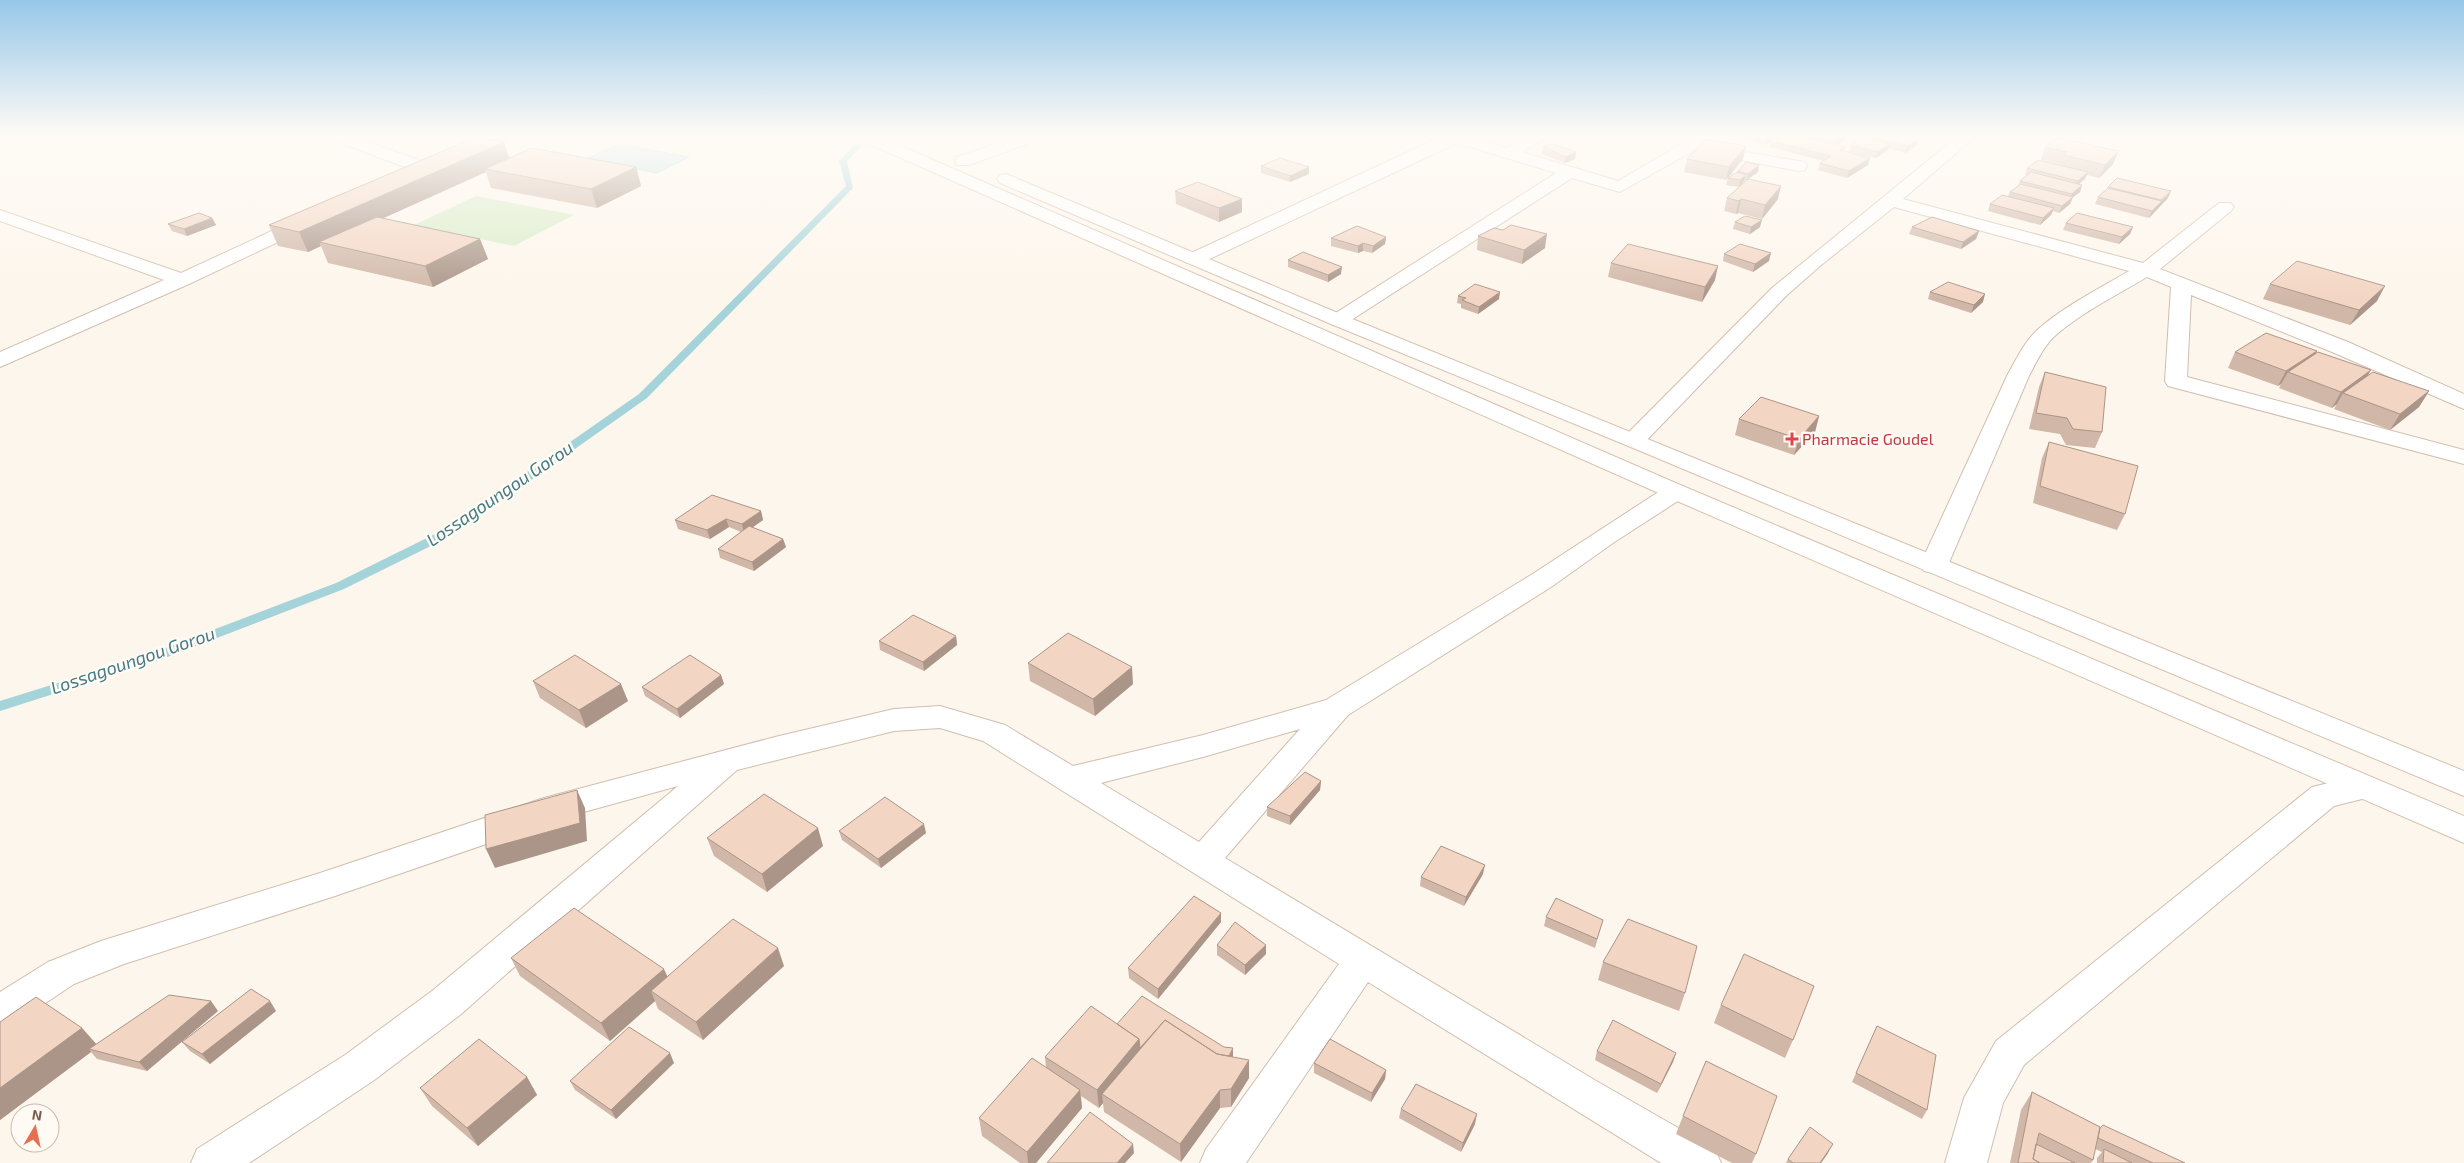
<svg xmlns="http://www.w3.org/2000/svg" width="2464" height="1163" font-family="'Exo 2',sans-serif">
<rect width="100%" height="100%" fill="#fdf6ec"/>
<path fill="#d8ecc9" d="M476,196l98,19 -60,31 -100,-21z"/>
<path fill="#bfe3e8" stroke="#a5d3da" d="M619,144l70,13 -32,16 -71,-14z"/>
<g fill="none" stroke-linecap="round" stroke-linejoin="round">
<path fill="#a5d3da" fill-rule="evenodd" d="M855,144l7,2 -15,15 6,27 -206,210 -194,137 -109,54 -187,72 -157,50v-10l147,-46 189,-72 109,-54 194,-135 207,-208 -7,-25z"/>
<defs>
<path id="street" d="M328,136h23l79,28 2,4 -2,4h-12l-88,-33z
M486,136h23l-2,3 -44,17h-12l-2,-3 2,-3z
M1019,136h24l-2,3 -72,26h-12l-2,-4 2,-4z
M1442,136h25l39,12 23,-12h21l-28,16 96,29 77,-45h20l-12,9 102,17 2,4 -2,4 -6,1 -92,-17 -6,-2 -2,-3 1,-2 -80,45 -48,-14 -227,146 -7,2 -7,-2 -3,-4 3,-4 225,-143 -99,-30 -256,120h-14l-3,-4 3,-4z
M1958,136h18l-73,63 240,64 76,-60h12l3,4 -3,4 -71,58 188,73 116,52v15l-132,-57 -141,-57 -4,82 277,73v14l-296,-78 -3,-5 6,-94 -24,-10c-30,18 -63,34 -90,57 -13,11 -20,27 -28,42l-81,189 -4,6 -10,2 -10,-2 -4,-6 87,-189c10,-18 19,-38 36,-51 26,-21 57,-37 86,-54l-235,-64 -74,59 -34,30 -144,149 -8,2 -8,-2 -4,-5 4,-5 146,-147z
M0,210l181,63 121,-56h12l3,4 -3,4 -125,59 -189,83v-15l164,-72 -164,-59z
M1675,484l9,3 4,5 -4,5 -71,46 -62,44 -203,128 -123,143 373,224 117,67 6,14h-60l-293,-181 -122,181h-46l6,-14 133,-185 -356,-223 -43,-13 -46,3 -157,39 -277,245 -87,66 -124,82h-58l6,-14 148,-94 87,-64 246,-205 -116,32 -227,78 -211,68 -50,20 -60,40 -14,5v-37l48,-30 53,-21 219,-68 224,-75 231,-61 119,-28 46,-3 65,19 68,41 130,-31 123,-35 205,-125 135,-88zM1300,729l-101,113 -98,-59 102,-26z
M2362,775l12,3 4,9 -4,9 -40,10 -310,259 -21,38 -16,60h-42l19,-65 32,-57 316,-254z"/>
<path id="secondary" d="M856,136h22l793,345 793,335v27l-810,-352 -796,-352z
M1006,174l339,142 1119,455v25l-838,-351 -295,-121 -331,-141 -3,-4 3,-4z"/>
</defs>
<use href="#street" stroke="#d1beb0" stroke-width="2"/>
<use href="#secondary" stroke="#d6c0b0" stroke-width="2"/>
<use href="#street" fill="#fff" fill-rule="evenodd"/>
<use href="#secondary" fill="#fff" fill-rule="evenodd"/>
</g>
<path fill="#d1b7a8" d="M1738,136h108l-1,4 -8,5 8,2 -1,5 24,13 -21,13 -29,-8 2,-7 3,-2 -53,-14 1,-5 -6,3 -27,-8z
M1862,136h47l10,3 -2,6 -12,8 -17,-5v2l-12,8 -27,-6 2,-7 10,-7z
M2057,138l56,26 -14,14 -12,-3 -2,4 -6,5 3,1 -2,7 -7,5 -3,7 -11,9 -6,-2 -2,4 -11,10 -52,-14 2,-7 18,-8 2,-4 8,-6 2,-5 7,-6 -2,-1 2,-6 32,-3v-1l-18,-4 4,-13z
M504,142l5,16 127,9 5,19 -44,22 -106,-20 -5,-16 -103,46 97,21 8,20 -55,28 -105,-24 -7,-17 -13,6 -30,-6 -9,-21z
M1746,146l-3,13 -15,19 9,-6 1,-1 20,1 -10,7 30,20 -16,20 -24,-6 -2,1 -12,-3 3,-13 19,-18h-1l-1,1 -5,6 -13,-2 2,-7 -2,2 -42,-8 3,-13z
M1543,147l33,5 -1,7 -10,4 -23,-9z
M1261,166l48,1v7l-19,8 -29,-9z
M2108,187l60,11 -19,20 -54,-14 3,-7 9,-8z
M1175,191l67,21 -23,10 -43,-18z
M212,218l4,7 -29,11 -15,-5 -4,-7z
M1735,222l25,5 -10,7 -17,-5z
M2066,223l67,4 -3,7 -11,10 -56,-14z
M1912,227l67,4 -3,8 -15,10 -52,-15z
M1503,230l42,18 -23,16 -45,-14 1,-14z
M1386,237l-1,7 -13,9 -9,-2 -5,2 -27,-7v-8z
M1724,254l45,7 -16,11 -30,-11z
M1288,260l53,14 -13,8 -40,-15z
M1611,263l104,17 -13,22 -94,-25z
M2270,284l107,17 -27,24 -87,-26z
M1930,292l53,10 -12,11 -43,-14z
M1458,296l41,3 -21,15 -17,-6v-4l-4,-1z
M2317,351l-2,3 53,22 61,15 -10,16 -29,23 -56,-21 3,-5 -5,4 -53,-20 2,-4 -3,2 -50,-18 7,-16z
M2045,372l57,60 -7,16 -29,-3 -6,-11 -31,-5 10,-42z
M1819,416l-4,16 -21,23 -59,-20 4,-16z
M2049,442l76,72 -8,16 -84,-27 9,-45z
M761,511l2,9 -11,8 31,11 3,8 -32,24 -34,-13 -2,-9 23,-17 -12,-5 -19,12 -32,-10 -3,-9z
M956,636l1,9 -33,26 -44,-21 -1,-9z
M1028,663l105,21 -38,32 -65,-35z
M721,675l3,9 -44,34 -35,-22 -3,-9z
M533,681l95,20 -42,27 -46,-30z
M1321,781l-1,9 -30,35 -23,-9v-9z
M839,831l87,2 -45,35 -39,-28z
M707,838l116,8 -56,46 -53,-36z
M1483,874l-19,32 -44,-20 1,-9z
M1546,917l57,3 -8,28 -51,-22z
M1221,922l-63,77 -29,-21 -1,-10z
M1217,945l49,9 -21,21 -28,-20z
M511,958l156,18 117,-10 -81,74 -45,-31 -3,-8 -45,40 -90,-65z
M1603,962l82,31 -6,18 -81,-31z
M1721,1005l72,35 -8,18 -71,-35z
M218,1011l-71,60 -50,-12 -6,-7 -91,68v-98l82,6 14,16z
M276,1011l-66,53 -20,-13 -8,-9z
M1117,1024l116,33 16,21 -18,29 -11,1 -39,54 -77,-50 -1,-9 -4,5 -18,-12 1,12 -46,55h-16l-38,-27 -3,-18 67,-50 -1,-11z
M1877,1026l50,84 -5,9 -70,-37z
M1597,1051l79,2 -3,9 -16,31 -62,-33z
M674,1063l-58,56 -41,-29 -5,-9z
M1314,1063l72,7 -1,9 -14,23 -57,-29z
M527,1077l10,18 -59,51 -46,-40 -12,-18z
M2032,1092l68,35 85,36h-88v-5l5,-6 -7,-3 -2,11 -2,3h-81l11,-53z
M1401,1109l74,15 -14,28 -62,-34z
M1683,1116l73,38 -4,9h-20l-56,-29z
M1828,1153l-7,10h-35l2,-4z"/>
<path fill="#aa9588" d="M1771,136h10l-10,5v1l-6,3 2,-7z
M1837,136h9l-1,4 -11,7z
M1919,139l-2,6 -12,8 2,-7z
M504,142l6,19 -25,8 1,3 -160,72 -7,-2 2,4 -13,6 -9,-20z
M1890,144l-2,6 -12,8 2,-6z
M1746,146l-3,13 -17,21 3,-13z
M2119,151l-6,13 -14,14 6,-13z
M1576,152l-1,7 -10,4 1,-6z
M1870,158l-2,7 -21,13 2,-7z
M1759,165l-1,7 -11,8 1,-6z
M636,167l5,19 -44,22 -6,-19z
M1309,167v7l-19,8v-6z
M2088,172l-3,7 -10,8 3,-6z
M1746,175l-2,6 -5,6 1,-7z
M2082,185l-2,7 -7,5 -3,7 -11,9 3,-7 7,-6 3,-6z
M1781,186l-3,13 -16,20 3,-14z
M2171,191l-3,7 -19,20 3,-7z
M1242,199v13l-23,10v-14z
M1741,199l-3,14 -2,1 3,-13z
M2054,208l-3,7 -11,10 3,-7z
M212,218l4,7 -29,11 -3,-7z
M1762,220l-2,7 -10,7 1,-7z
M2133,227l-3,7 -11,10 3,-7z
M1979,231l-3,8 -15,10 2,-7z
M1547,234l-2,14 -23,16 2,-14z
M1386,237l-1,7 -13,9 1,-7z
M480,239l8,20 -55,28 -8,-21z
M1363,243v8l-5,2v-7z
M1771,253l-2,8 -16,11 2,-8z
M1718,266l-3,14 -13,22 3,-15z
M1342,267l-1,7 -13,8v-7z
M2385,286l-8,15 -27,24 9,-15z
M1500,292l-1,7 -21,15 1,-7z
M1985,294l-2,8 -12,11 3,-8z
M2317,351l-9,15 -20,6 -7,12 -3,2 8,-15z
M2371,370l-9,16 -19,7 -6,11 -5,4 9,-16z
M2429,391l-10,16 -29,23 10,-16z
M1819,416l-4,16 -21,23 5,-16z
M761,511l2,9 -19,13 -2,-9z
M726,519l3,8 -19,12 -3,-9z
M783,539l3,8 -32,24 -2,-9z
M956,636l1,9 -33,26 -1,-9z
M1132,667l1,17 -38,32 -2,-17z
M721,675l3,9 -44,34 -3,-9z
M621,684l7,17 -42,27 -7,-18z
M1321,781l-1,9 -30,35v-9z
M577,790l8,18 2,33 -92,27 -9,-19z
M924,824l2,9 -45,35 -3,-9z
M818,828l5,18 -56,46 -5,-18z
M1485,865l-2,9 -19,32 2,-9z
M1221,913v9l-63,77v-10z
M1266,945v9l-21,21v-10z
M778,948l6,18 -81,74 -7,-18z
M664,969l8,18 -21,4 4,10 -45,40 -9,-18z
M211,1001l7,10 -71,60 -8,-9z
M270,1001l6,10 -66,53 -8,-10z
M1161,1024v9l-59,61 1,9 -4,5 -2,-18 42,-51z
M82,1028l16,18 -9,3 2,3 -91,68v-32z
M1233,1048v10l-8,6z
M670,1053l4,10 -58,56 -5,-9z
M1676,1053l-3,9 -16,31 4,-9z
M1249,1060v18l-18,29v-18z
M1386,1070l-1,9 -14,23 1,-9z
M527,1077l10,18 -59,51 -11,-18z
M1080,1090l2,18 -46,55h-8l-1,-11z
M1220,1090v18l-39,54 -1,-18z
M1477,1114l-2,10 -14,28 2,-9z
M1133,1144l1,9 -9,10h-8z
M1833,1144l-5,9 -7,10h-1z"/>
<path fill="#f3d5c3" stroke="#aa9588" d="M1758,136h13l-4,2z
M1779,136h22l44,11 -5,3 30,8 -21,13 -29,-8 11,-7 -60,-15z
M1867,136h42l10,3 -12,7z
M476,137l28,5 -205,90 -30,-7z
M1863,137l27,7 -12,8 -27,-7z
M2057,138l62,13 -14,14 -42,-10 4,-3 -22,-5z
M1705,139l41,7 -17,21 -42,-8z
M1552,144l24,8 -10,5 -23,-10z
M532,148l104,19 -45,22 -106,-20z
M1280,158l29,9 -19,9 -29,-10z
M2038,160l50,12 -10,9 -51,-13z
M1746,162l13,3 -11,9 -10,-3z
M1737,172l9,3 -6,5 -12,-2z
M2031,172l51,13 -10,9 -52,-13z
M2117,178l54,13 -10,9 -53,-13z
M1748,179l33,7 -16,19 -24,-6 -2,2 -12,-3z
M1198,182l44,17 -23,9 -44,-17z
M2021,184l52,13 -11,9 -52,-14z
M2108,188l54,13 -10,10 -54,-14z
M2002,195l52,13 -11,10 -53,-14z
M199,213l13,5 -28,11 -16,-5z
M2077,213l56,14 -11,10 -56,-14z
M1745,216l17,4 -11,7 -16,-5z
M377,217l103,22 -55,27 -106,-24z
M1932,217l47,14 -16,11 -51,-15z
M1511,225l36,9 -23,16 -46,-14 16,-8 9,2z
M1357,226l29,11 -13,9 -10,-3 -5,3 -27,-8z
M1628,244l90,22 -13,21 -94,-24z
M1740,244l31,9 -16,11 -31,-10z
M1303,252l39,15 -14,8 -40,-15z
M2297,261l88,25 -26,24 -89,-26z
M1948,282l37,12 -11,11 -44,-13z
M1475,284l25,8 -21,15 -17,-7 4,-2 -8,-2z
M2266,333l51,18 -31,20 -51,-19z
M2318,352l53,18 -30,22 -53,-20z
M2045,372l61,15 -4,45 -29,-3 -6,-11 -31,-5z
M2373,372l56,19 -29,23 -57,-21z
M1761,397l58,19 -20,23 -60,-20z
M2049,442l89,24 -13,48 -85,-28z
M712,495l49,16 -19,13 -16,-5 -19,11 -32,-10z
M749,526l34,13 -31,23 -34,-13z
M913,615l43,21 -33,26 -44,-21z
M1068,633l64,34 -39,32 -65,-36z
M575,655l46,29 -42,26 -46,-29z
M690,655l31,20 -44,34 -35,-22z
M1305,772l16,9 -31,35 -23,-9z
M577,790l3,33 -94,26 -1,-34z
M764,794l54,34 -56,46 -55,-36z
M885,797l39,27 -46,35 -39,-28z
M1441,846l44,19 -19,32 -45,-20z
M1194,896l27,17 -63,76 -30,-21z
M1556,898l47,22 -6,19 -51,-22z
M574,908l90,61 -63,54 -90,-65z
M733,919l45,29 -82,74 -45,-31z
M1628,919l69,27 -12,47 -82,-31z
M1235,922l31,23 -21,20 -28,-20z
M1744,954l70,32 -21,54 -72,-35z
M251,989l19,12 -68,53 -20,-12z
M169,995l42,6 -72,61 -50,-13z
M1142,996l82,51 9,1 -4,8 -12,-2 -52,-34 -25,28 -1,-9 -22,-15z
M36,997l46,31 -82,60v-66z
M1091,1006l48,33 -42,51 -52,-33z
M1165,1020l52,34 32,6 -18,29 -11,1 -40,54 -78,-50z
M1613,1020l63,33 -15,31 -64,-33z
M1877,1026l59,29 -9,55 -71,-37z
M629,1027l41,26 -59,57 -41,-29z
M479,1039l48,38 -60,51 -47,-40z
M1330,1039l56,31 -14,23 -58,-30z
M1032,1058l48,32 -53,62 -48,-34z
M1706,1061l71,35 -21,58 -73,-38z
M1416,1084l61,30 -14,29 -62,-34z
M2032,1092l68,35 -7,33 -54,-27 -6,26 7,4h-22z
M1090,1112l43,32 -16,19h-70z
M2103,1125l82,38h-32l-55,-25 2,-10z
M1810,1127l23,17 -13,19h-27l-5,-4z
M2036,1144l39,19h-35l-7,-4z
M2104,1149l28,14h-29z"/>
<linearGradient id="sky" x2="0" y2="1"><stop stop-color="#97c7e8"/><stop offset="0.45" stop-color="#fefbf6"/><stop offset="1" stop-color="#fefbf6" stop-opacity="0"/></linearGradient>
<rect width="2464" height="299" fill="url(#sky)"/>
<path fill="#e0444e" stroke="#fffaf3" stroke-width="2" d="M1789.5 431.5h5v5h5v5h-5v5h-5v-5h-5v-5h5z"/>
<g text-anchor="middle" stroke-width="5" stroke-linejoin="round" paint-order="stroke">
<g font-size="16" fill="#be3a42" stroke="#fffaf3" text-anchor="start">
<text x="1802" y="445">Pharmacie Goudel</text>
</g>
<g font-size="18" font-style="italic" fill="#437c86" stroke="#fffaf3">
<text transform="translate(500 494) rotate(-34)" y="6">Lossagoungou Gorou</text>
<text transform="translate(133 661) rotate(-19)" y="6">Lossagoungou Gorou</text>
</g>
</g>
<g transform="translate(35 1128) rotate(9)"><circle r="24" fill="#fffaf3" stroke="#cabbb1"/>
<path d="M0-4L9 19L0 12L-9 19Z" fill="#e76f51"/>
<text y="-8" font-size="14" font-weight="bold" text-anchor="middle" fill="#7a5c4d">N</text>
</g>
</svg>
